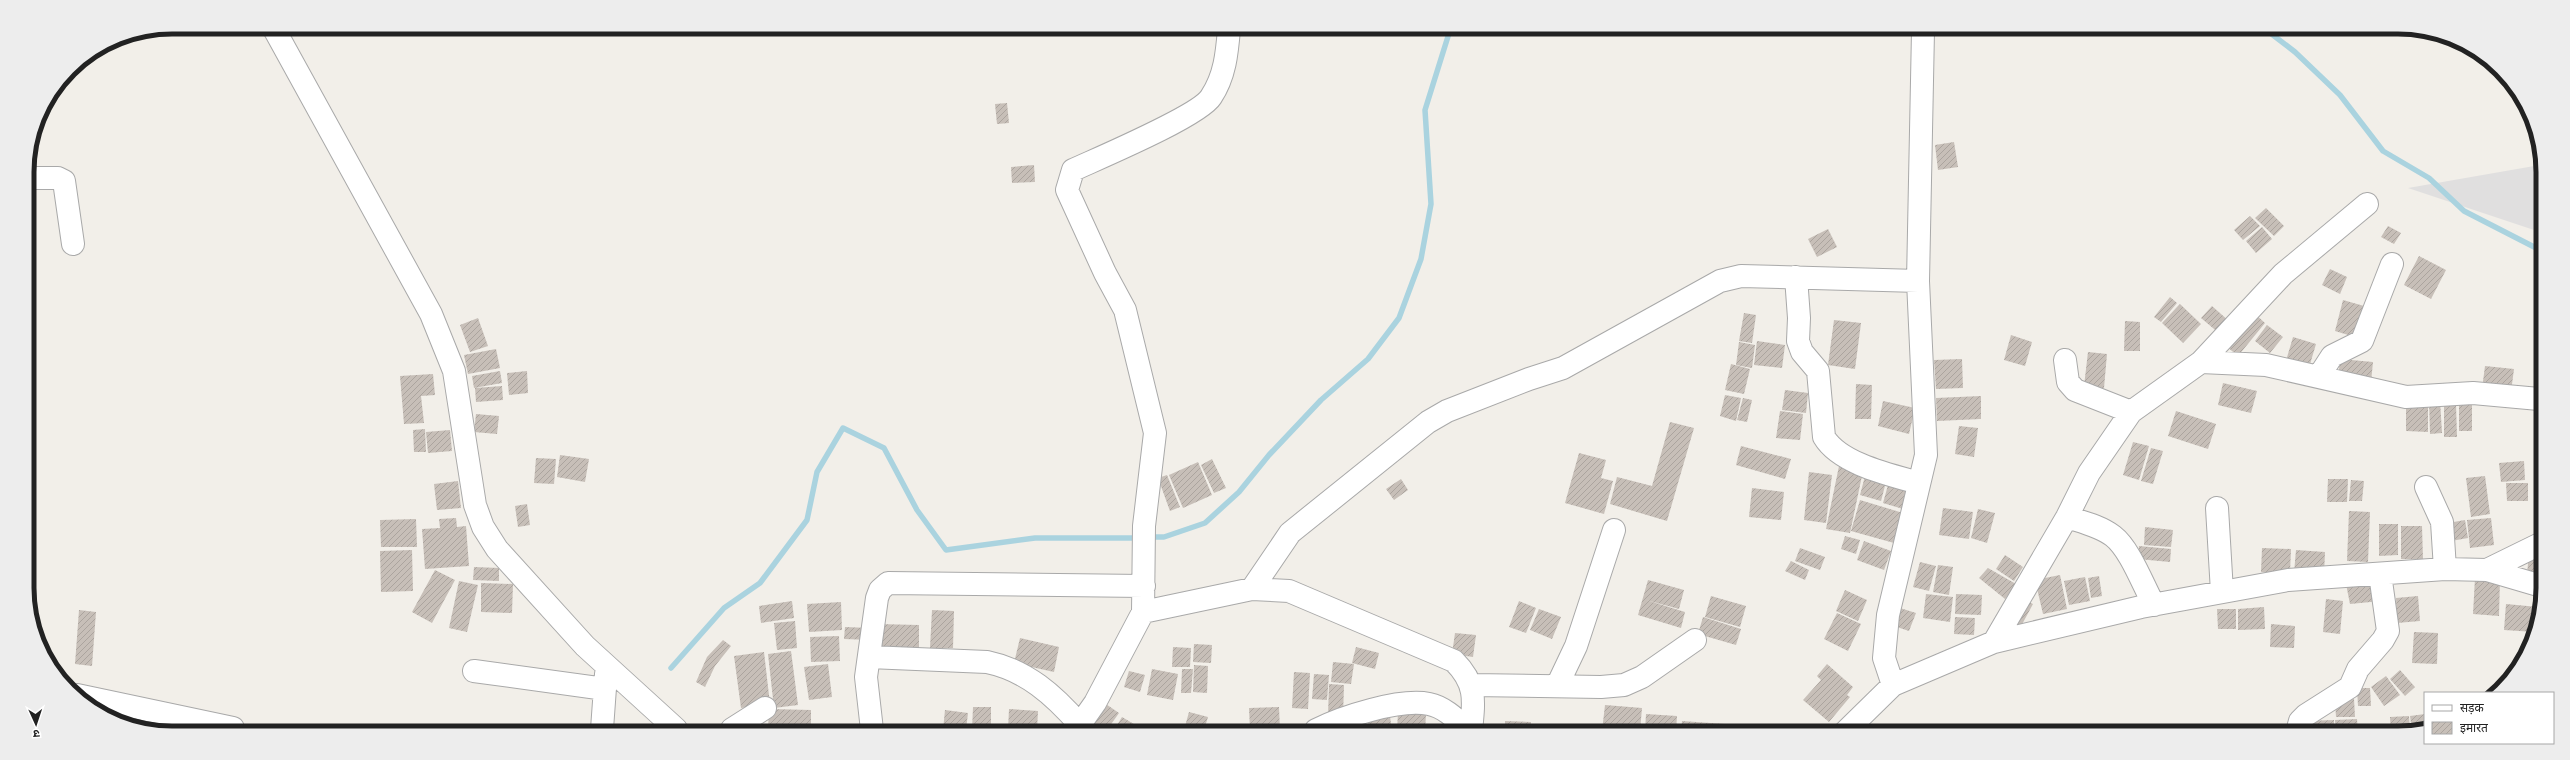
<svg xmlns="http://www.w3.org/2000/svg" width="2570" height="760" font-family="'PT Sans','Noto Sans Devanagari',sans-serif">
<defs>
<pattern id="building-hatch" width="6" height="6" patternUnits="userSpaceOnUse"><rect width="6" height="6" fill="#c7bfb8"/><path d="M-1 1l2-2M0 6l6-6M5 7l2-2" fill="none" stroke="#aba49e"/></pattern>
</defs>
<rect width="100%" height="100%" fill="#f2efe9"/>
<path fill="#e0dfdf" d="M2540,165v67l-132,-44z"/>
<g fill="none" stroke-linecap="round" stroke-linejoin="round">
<path stroke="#aad3df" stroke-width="5.5" d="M2269,32l26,20 45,43 43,56 46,27 35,33 76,39
M1148,537h16l41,-14 34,-31 30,-37 52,-55 47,-41 31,-41 22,-59 10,-55 -6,-94 25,-80
M671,668l53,-60 36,-25 47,-63 10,-48 26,-44 41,20 33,62 29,40 89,-12h104"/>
</g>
<path fill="url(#building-hatch)" d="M1007,103l2,20 -12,1 -2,-20z
M1954,142l4,25 -20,3 -3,-25z
M1034,165l1,17 -23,1 -1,-16z
M2266,208l18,18 -10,10 -19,-18z
M2250,216l10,10 -17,14 -9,-10z
M2388,226l13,7 -7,11 -13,-7z
M2262,227l10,12 -16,14 -10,-12z
M1828,229l9,18 -20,10 -9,-18z
M2419,256l27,14 -15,29 -27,-14z
M2330,269l17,8 -7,17 -18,-9z
M2170,297l7,6 -16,19 -7,-5z
M2343,300l21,6 -9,31 -20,-6z
M2180,304l21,20 -18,19 -21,-20z
M2212,306l18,16 -10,12 -19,-16z
M1744,313l12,2 -4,28 -13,-2z
M2254,313l11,10 -27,33 -12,-10z
M478,318l10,28 -18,6 -10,-27z
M1834,320l27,3 -6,46 -27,-4z
M2125,321l15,1v29h-16z
M2267,325l16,12 -13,16 -15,-12z
M2011,335l21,7 -7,24 -21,-6z
M2293,337l23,7 -8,27 -23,-7z
M1757,341l28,4 -3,23 -28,-3z
M1739,342l16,3 -3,23 -16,-3z
M496,349l4,19 -32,6 -4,-19z
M2088,352l19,2 -3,34 -20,-2z
M1962,359l1,29 -27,1 -2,-29z
M2340,359l33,3 -2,20 -33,-2z
M1731,364l19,5 -6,25 -19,-4z
M2485,366l29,3 -3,23 -29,-3z
M500,371l2,12 -28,5 -2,-12z
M527,371l1,22 -19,2 -2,-22z
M433,374l2,21 -14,1 3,27 -20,1 -4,-48z
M2223,383l34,8 -6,22 -33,-8z
M1856,384l16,1 -1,34h-16z
M502,386l1,14 -27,2 -1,-14z
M1785,390l23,3 -2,20 -24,-3z
M1725,395l16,3 -5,23 -16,-5z
M1981,396v23l-44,2 -1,-23z
M1743,398l9,2 -5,22 -10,-2z
M2429,400h11l2,33 -12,1z
M1883,401l32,7 -6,26 -31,-8z
M2406,401h22v31l-22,-1z
M2459,403h13v28h-13z
M2444,404h12l1,33h-13z
M1780,411l23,3 -3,26 -24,-2z
M2176,411l40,13 -8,25 -40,-13z
M476,414l23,2 -2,18 -23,-2z
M1670,422l24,6 -27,93 -57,-17 7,-27 35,9z
M1959,426l19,2 -4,29 -19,-3z
M425,429l1,23h-12l-1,-22z
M450,430l2,21 -24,2 -2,-21z
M2133,442l16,4 -10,34 -16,-5z
M1741,446l50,13 -6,20 -49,-14z
M2151,448l12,3 -10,33 -12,-3z
M1579,453l27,7 -5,18 12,3 -9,33 -39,-11z
M560,455l29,4 -4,23 -28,-5z
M536,458l20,1 -2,25 -20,-1z
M1212,459l14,29 -12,5 -13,-28z
M2524,461l1,19 -24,2 -2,-19z
M1198,462l14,33 -29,13 -14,-33z
M1839,466l24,5 -13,62 -24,-4z
M1809,472l23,3 -6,48 -22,-3z
M1167,475l13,32 -10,4 -12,-33z
M1865,476l21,6 -5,19 -21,-6z
M2485,476l5,38 -19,3 -5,-39z
M1401,479l7,11 -14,10 -8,-11z
M2328,479h20l-1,23h-20z
M2351,480l13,1 -2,20h-13z
M458,481l3,27 -24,2 -3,-26z
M2506,483h22v18h-21z
M1888,485l20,6 -5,18 -20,-6z
M1752,488l32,4 -3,28 -32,-3z
M1860,500l43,13 -9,30 -43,-12z
M527,504l3,21 -12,2 -3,-21z
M1943,508l30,4 -4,27 -30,-4z
M1978,509l17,4 -8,30 -16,-5z
M2349,511l21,1 -2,50 -21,-1z
M456,518l1,9 9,-1 3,40 -44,3 -3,-40 18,-1 -1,-9z
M2491,518l3,27 -24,3 -3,-28z
M416,519l1,28h-36l-1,-27z
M2465,520l3,18 -17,3 -3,-18z
M2379,524h19v31l-19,1z
M2401,526h21l1,33h-22z
M2145,527l28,3 -2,17 -27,-2z
M1845,536l15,4 -4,14 -15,-5z
M1864,541l27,10 -7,19 -27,-10z
M2139,546l32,3 -1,13 -32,-3z
M1800,548l25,9 -5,13 -25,-9z
M2262,548l29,1 -1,24 -29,-1z
M412,550l1,41 -32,1 -1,-41z
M2296,550l29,2 -1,23 -30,-2z
M2529,550l9,1v25h-11z
M2005,555l18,12 -9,14 -18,-12z
M1791,561l18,9 -4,10 -20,-9z
M1920,562l16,4 -7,25 -16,-4z
M1938,565l15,2 -4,28 -16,-3z
M474,567l25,1v13l-26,-1z
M1988,568l28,16 -11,15 -26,-21z
M435,570l20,10 -23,43 -20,-11z
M2060,575l7,34 -24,5 -8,-34z
M2099,576l3,20 -11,2 -3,-20z
M2085,577l5,24 -21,4 -5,-24z
M2475,578l25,1 -1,37 -26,-2z
M1648,580l36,10 -5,19 -33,-9 39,12 -4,16 -43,-13z
M2378,580l3,21 -31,3 -4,-20z
M459,581l19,4 -11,47 -18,-4z
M481,583l32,1 -1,29 -31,-1z
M1845,590l22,10 -9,21 -22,-10z
M1926,594l27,3 -3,25 -27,-4z
M1956,594l26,1 -1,20 -26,-1z
M1711,596l35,10 -6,21 -35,-10z
M2418,596l2,25 -23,2 -1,-25z
M2023,599l10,5 -14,26 -10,-5z
M2326,599l17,2 -3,33 -17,-2z
M792,601l2,17 -33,5 -2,-17z
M1519,601l17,7 -10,25 -17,-6z
M841,602l1,28 -33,2 -2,-28z
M2506,604l32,3v18l-3,7 -31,-2z
M2264,607l1,22 -27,1v-21z
M1900,608l16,5 -7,18 -15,-5z
M1539,609l22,8 -9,22 -22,-9z
M2217,609h19v20h-18z
M79,610l17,2 -4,54 -17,-2z
M932,610l22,1 -1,37h-23z
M1837,613l24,11 -13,27 -24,-12z
M1703,617l38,12 -5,16 -38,-11z
M1955,617l20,1 -1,17 -20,-1z
M795,621l2,27 -20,2 -3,-27z
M877,624l42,1v26l-43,-1z
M2271,624l24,2 -1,22 -24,-1z
M845,627l25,1v12l-26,-1z
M2414,632l24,1 -1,31 -25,-1z
M1455,633l21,2 -3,22 -21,-3z
M839,636l1,25 -29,1 -1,-25z
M1020,638l39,9 -5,25 -40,-9z
M723,640l8,6 -16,20 -10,21 -9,-5 11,-25z
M1194,644l18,1 -1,18 -18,-1z
M1173,647l18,1 -1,19h-18z
M1356,647l23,6 -4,16 -23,-6z
M791,651l7,54 -24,3 -6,-54z
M764,652l6,52 -29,4 -7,-52z
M1333,662l21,2 -3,20 -20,-2z
M828,664l4,33 -23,3 -5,-33z
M1827,664l26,23 -6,8 3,2 -21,25 -26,-22 18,-20 -4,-4z
M1194,665l14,1 -1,27 -14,-1z
M1152,669l26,5 -5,26 -26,-5z
M1182,669h11l-2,24h-10z
M2400,670l15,17 -10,9 -15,-17z
M1129,671l16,4 -5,17 -16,-5z
M1294,672l16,1 -2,36 -16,-1z
M1314,674l15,1 -2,25 -15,-1z
M2386,676l14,19 -16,11 -13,-19z
M1329,684l15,1 -1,31h-15z
M2357,688h13l1,18h-13z
M2354,699l1,18h-19l-1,-17z
M1100,700l19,13 -12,17h-28z
M1605,705l37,3 -2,23h-38z
M973,707h18v23h-19z
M1279,707l1,23h-30l-1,-22z
M769,709l42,1v19h-43z
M1009,709l29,2 -1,19h-29z
M1389,709l3,22h-23l-2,-18z
M945,710l23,3 -2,17h-23z
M1189,712l19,5 -4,13h-20z
M1398,712l28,2 -1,17h-28z
M1646,714l31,2 -1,15h-31z
M2425,714v15l-13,2 -2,-15z
M2409,716l1,16 -19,1 -1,-16z
M1122,717l17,10 -2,3h-23z
M2357,719l1,14h-22l-1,-13z
M2334,720v13l-29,-1v-11z
M1505,721l26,1v9h-26z
M1682,721l43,3 -1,7h-43z"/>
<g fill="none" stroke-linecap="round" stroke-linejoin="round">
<defs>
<path id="minor" d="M273,27l158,287 23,57 21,134 8,22 14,22 88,97 91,83
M27,178h31l6,3 9,63
M1796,277l3,41 -1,23 4,11 16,19 6,66c16,27 67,38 95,46
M2065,360l3,22 7,8 56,22
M2201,362l65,3 140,32 67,-4 66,6
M2319,376l13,-20 30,-15 30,-77
M2426,487l16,35 3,47
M2217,508l5,84
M2067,517c15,5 33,9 46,19 17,13 30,49 41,69
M2487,570l51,-25
M1252,589l38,-56 138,-111 19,-11 82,-32 34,-11 157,-87 21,-5 177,5
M1143,612l109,-23 37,2 165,70c23,23 20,40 17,70
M1994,642l73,-125 22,-44 42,-61 70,-50 82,-88 84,-70
M869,657l118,5c39,8 67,33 93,63
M474,671l131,18
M1471,685l130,2 23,-2 18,-8 53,-37
M1893,685l-9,-27 4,-43 38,-160 -8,-174 5,-250
M1557,686l19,-40 38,-116
M77,695l156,33
M602,729l4,-55
M732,729l33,-21
M872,730l-6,-53 11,-79 3,-8 8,-7 256,3
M1076,730l19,-27 48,-91 1,-86 11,-93 -30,-123 -20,-37 -38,-83 6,-20c26,-12 126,-54 138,-73 14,-21 16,-44 18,-68
M1316,730c26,-13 84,-32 113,-26 16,3 29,17 40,27
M1845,732l48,-47 101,-43 147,-35 147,-27 157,-11 42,1 51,15
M2297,732l3,-11 6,-6 44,-28 8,-18 25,-29 5,-9 -8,-57"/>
</defs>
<use href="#minor" stroke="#a9a9a9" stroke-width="24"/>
<use href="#minor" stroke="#fff" stroke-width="22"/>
</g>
<path d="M0 0H2570V760H0ZM172 34H2398A138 138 0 0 1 2536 172V588A138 138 0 0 1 2398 726H172A138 138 0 0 1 34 588V172A138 138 0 0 1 172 34Z" fill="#ededed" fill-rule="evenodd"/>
<path fill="none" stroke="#222" stroke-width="5" d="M172 34H2398A138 138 0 0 1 2536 172V588A138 138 0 0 1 2398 726H172A138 138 0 0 1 34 588V172A138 138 0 0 1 172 34Z"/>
<rect x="2424" y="692" width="130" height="52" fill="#ffffff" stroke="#a7a7a7"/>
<rect x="2432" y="705" width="20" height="6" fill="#ffffff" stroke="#a7a7a7"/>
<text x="2460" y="712" font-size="12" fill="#222222">सड़क</text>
<rect x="2432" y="722" width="20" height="12" fill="url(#building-hatch)" stroke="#a7a7a7"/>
<text x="2460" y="732" font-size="12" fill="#222222">इमारत</text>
<g transform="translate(36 724) rotate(177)" stroke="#ffffff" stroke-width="3" paint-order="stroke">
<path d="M0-3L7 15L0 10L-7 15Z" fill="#222222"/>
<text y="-6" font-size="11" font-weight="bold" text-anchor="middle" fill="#222222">उ</text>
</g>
</svg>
